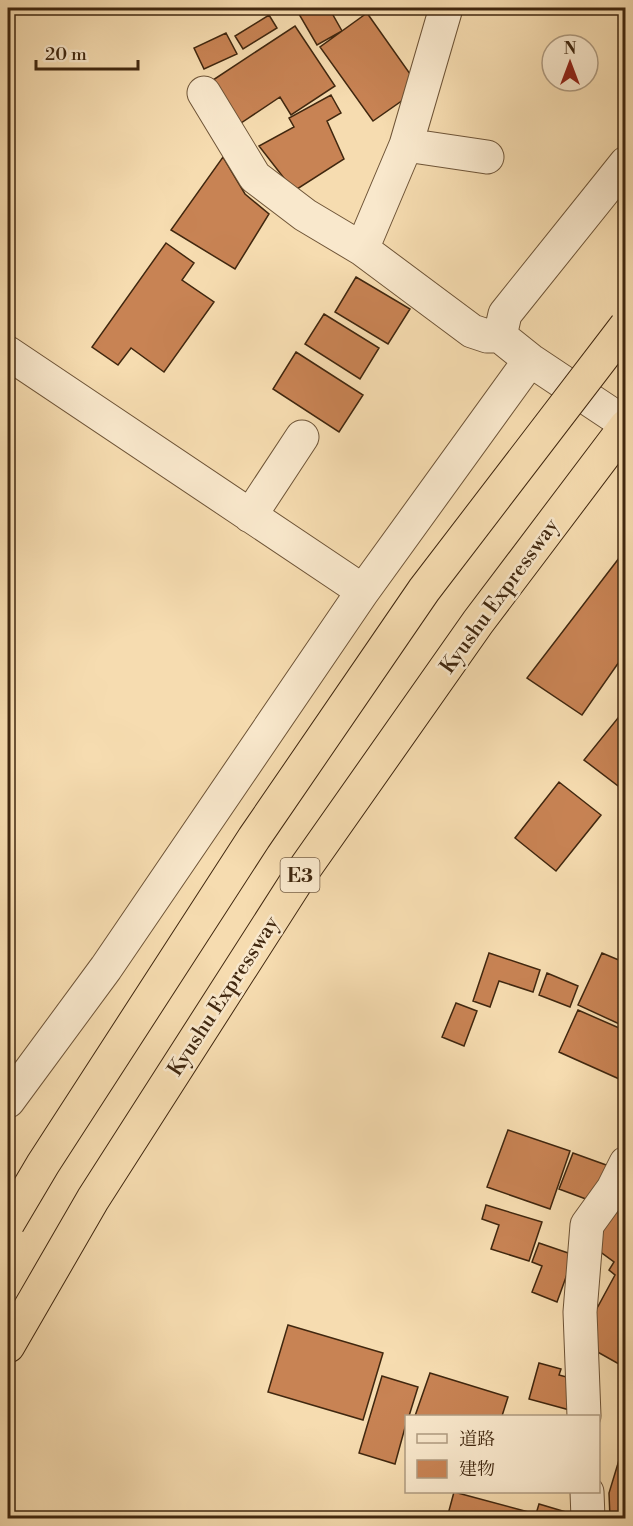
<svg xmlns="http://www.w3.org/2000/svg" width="633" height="1526" font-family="'Libre Bodoni','Noto Serif JP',serif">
<rect width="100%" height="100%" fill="#f6dcb0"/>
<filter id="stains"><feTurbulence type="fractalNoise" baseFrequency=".00333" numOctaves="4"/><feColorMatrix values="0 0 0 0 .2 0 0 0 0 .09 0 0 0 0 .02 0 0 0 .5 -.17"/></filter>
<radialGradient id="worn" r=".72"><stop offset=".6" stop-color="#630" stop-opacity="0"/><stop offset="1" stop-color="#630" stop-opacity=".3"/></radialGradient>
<path fill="#c88354" stroke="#40270f" stroke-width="1.5" d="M299,8h30l13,23 -25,14 -21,-36z
M367,13l53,75 -47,33 -53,-74z
M269,15l8,13 -34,21 -8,-13z
M295,26l40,60 -44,29 -11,-18 -39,26 -28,-43z
M226,33l11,21 -33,15 -10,-21z
M331,95l10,18 -14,8 17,38 -50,32 -35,-45 35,-19 -5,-9z
M223,157l22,37 24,20 -34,55 -64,-39z
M166,243l28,20 -12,17 32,22 -50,70 -33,-24 -13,17 -26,-18z
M356,277l54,32 -22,35 -53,-32z
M324,314l55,34 -19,31 -55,-35z
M296,352l67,43 -24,37 -66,-43z
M626,549v103l-44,63 -55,-37z
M626,708v84l-42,-32z
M559,782l42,33 -45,56 -41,-33z
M489,953l51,17 -7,22 -34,-11 -9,26 -17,-6z
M602,953l24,10v64l-48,-22z
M547,973l31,13 -8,21 -31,-12z
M456,1003l21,8 -13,35 -22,-9z
M578,1010l48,21v51l-67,-30z
M508,1130l62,21 -20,58 -63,-22z
M573,1153l36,13 -15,36 -35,-13z
M623,1201l3,1v166l-32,-18 1,-38 20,-37 -6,-5 5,-8 -23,-17z
M486,1205l56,17 -13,39 -38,-12 8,-24 -17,-6z
M539,1243l35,12 -17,47 -25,-10 10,-26 -10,-4z
M288,1325l95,28 -20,67 -95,-28z
M539,1363l22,6 -2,6 26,7 -8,30 -48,-13z
M430,1373l78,24 -6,19h-87z
M382,1376l36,11 -9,29h-3v8l-11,40 -36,-11z
M626,1437v81h-16l-1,-25z
M454,1492l82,22 3,-10 44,13v1h-136z"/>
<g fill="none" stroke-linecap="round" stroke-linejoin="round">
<defs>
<path id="street" d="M204,93l51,84 50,38 57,34 110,82 15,5h13
M406,145l81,12
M626,163l-121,151 -5,22 30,24 96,64
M362,249l44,-104 40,-137
M8,353l355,238
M250,516l52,-79
M8,1101l98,-133 257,-377 167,-231
M584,1416l-4,-104 7,-87 26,-36 13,-26
M587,1492l1,26"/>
<path id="highway" d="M8,1346l85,-147 210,-328 175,-249 148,-196"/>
</defs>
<use href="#street" stroke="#6e5437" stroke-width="35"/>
<use href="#highway" stroke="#40270f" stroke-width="35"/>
<use href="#street" stroke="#f9e8cc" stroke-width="33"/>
<use href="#highway" stroke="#f6dcb0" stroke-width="33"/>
<defs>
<path id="highway-bridge" d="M8,1223l35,-59 211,-326 170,-248 202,-264"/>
</defs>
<use href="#highway-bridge" stroke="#40270f" stroke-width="35" stroke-linecap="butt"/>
<use href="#highway-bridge" stroke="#f6dcb0" stroke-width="33"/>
</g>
<g text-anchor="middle" stroke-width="5" stroke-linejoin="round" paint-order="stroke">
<rect fill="#f9e8cc" stroke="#786148" stroke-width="1.5" x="280.5" y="858" width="39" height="34" rx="4.5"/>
<g font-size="20" font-weight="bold" fill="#40270f">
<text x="300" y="882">E3</text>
</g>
<g font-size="21" fill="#40270f" stroke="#f9e8cc">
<text transform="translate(499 596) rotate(-54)" y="7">Kyushu Expressway</text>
<text transform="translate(223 996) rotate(-57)" y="7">Kyushu Expressway</text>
</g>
</g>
<rect width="633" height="1526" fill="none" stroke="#f6dcb0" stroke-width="30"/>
<rect x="9" y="9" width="615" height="1508" fill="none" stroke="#40270f" stroke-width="3"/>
<rect x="15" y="15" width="603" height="1496" fill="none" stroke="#40270f" stroke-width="1.5"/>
<rect x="405" y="1415" width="195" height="78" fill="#f9e8cc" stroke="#af9b80" stroke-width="1.5"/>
<rect x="417" y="1434" width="30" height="9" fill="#f9e8cc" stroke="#af9b80" stroke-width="1.5"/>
<text x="459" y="1445" font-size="18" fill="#40270f">道路</text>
<rect x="417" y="1460" width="30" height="18" fill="#c88354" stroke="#af9b80" stroke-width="1.5"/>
<text x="459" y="1475" font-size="18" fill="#40270f">建物</text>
<g transform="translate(570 63)"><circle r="28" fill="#f9e8cc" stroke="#af9b80" stroke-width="1.5"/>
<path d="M0-4.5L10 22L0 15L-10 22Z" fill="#8f2418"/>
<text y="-9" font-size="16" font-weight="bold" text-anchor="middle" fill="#40270f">N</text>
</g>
<path d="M36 60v9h102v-9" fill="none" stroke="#40270f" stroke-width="3"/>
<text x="45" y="60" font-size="18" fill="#40270f" stroke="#f9e8cc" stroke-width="4.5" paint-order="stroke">20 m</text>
<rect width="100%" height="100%" filter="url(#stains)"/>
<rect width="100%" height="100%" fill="url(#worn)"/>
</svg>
